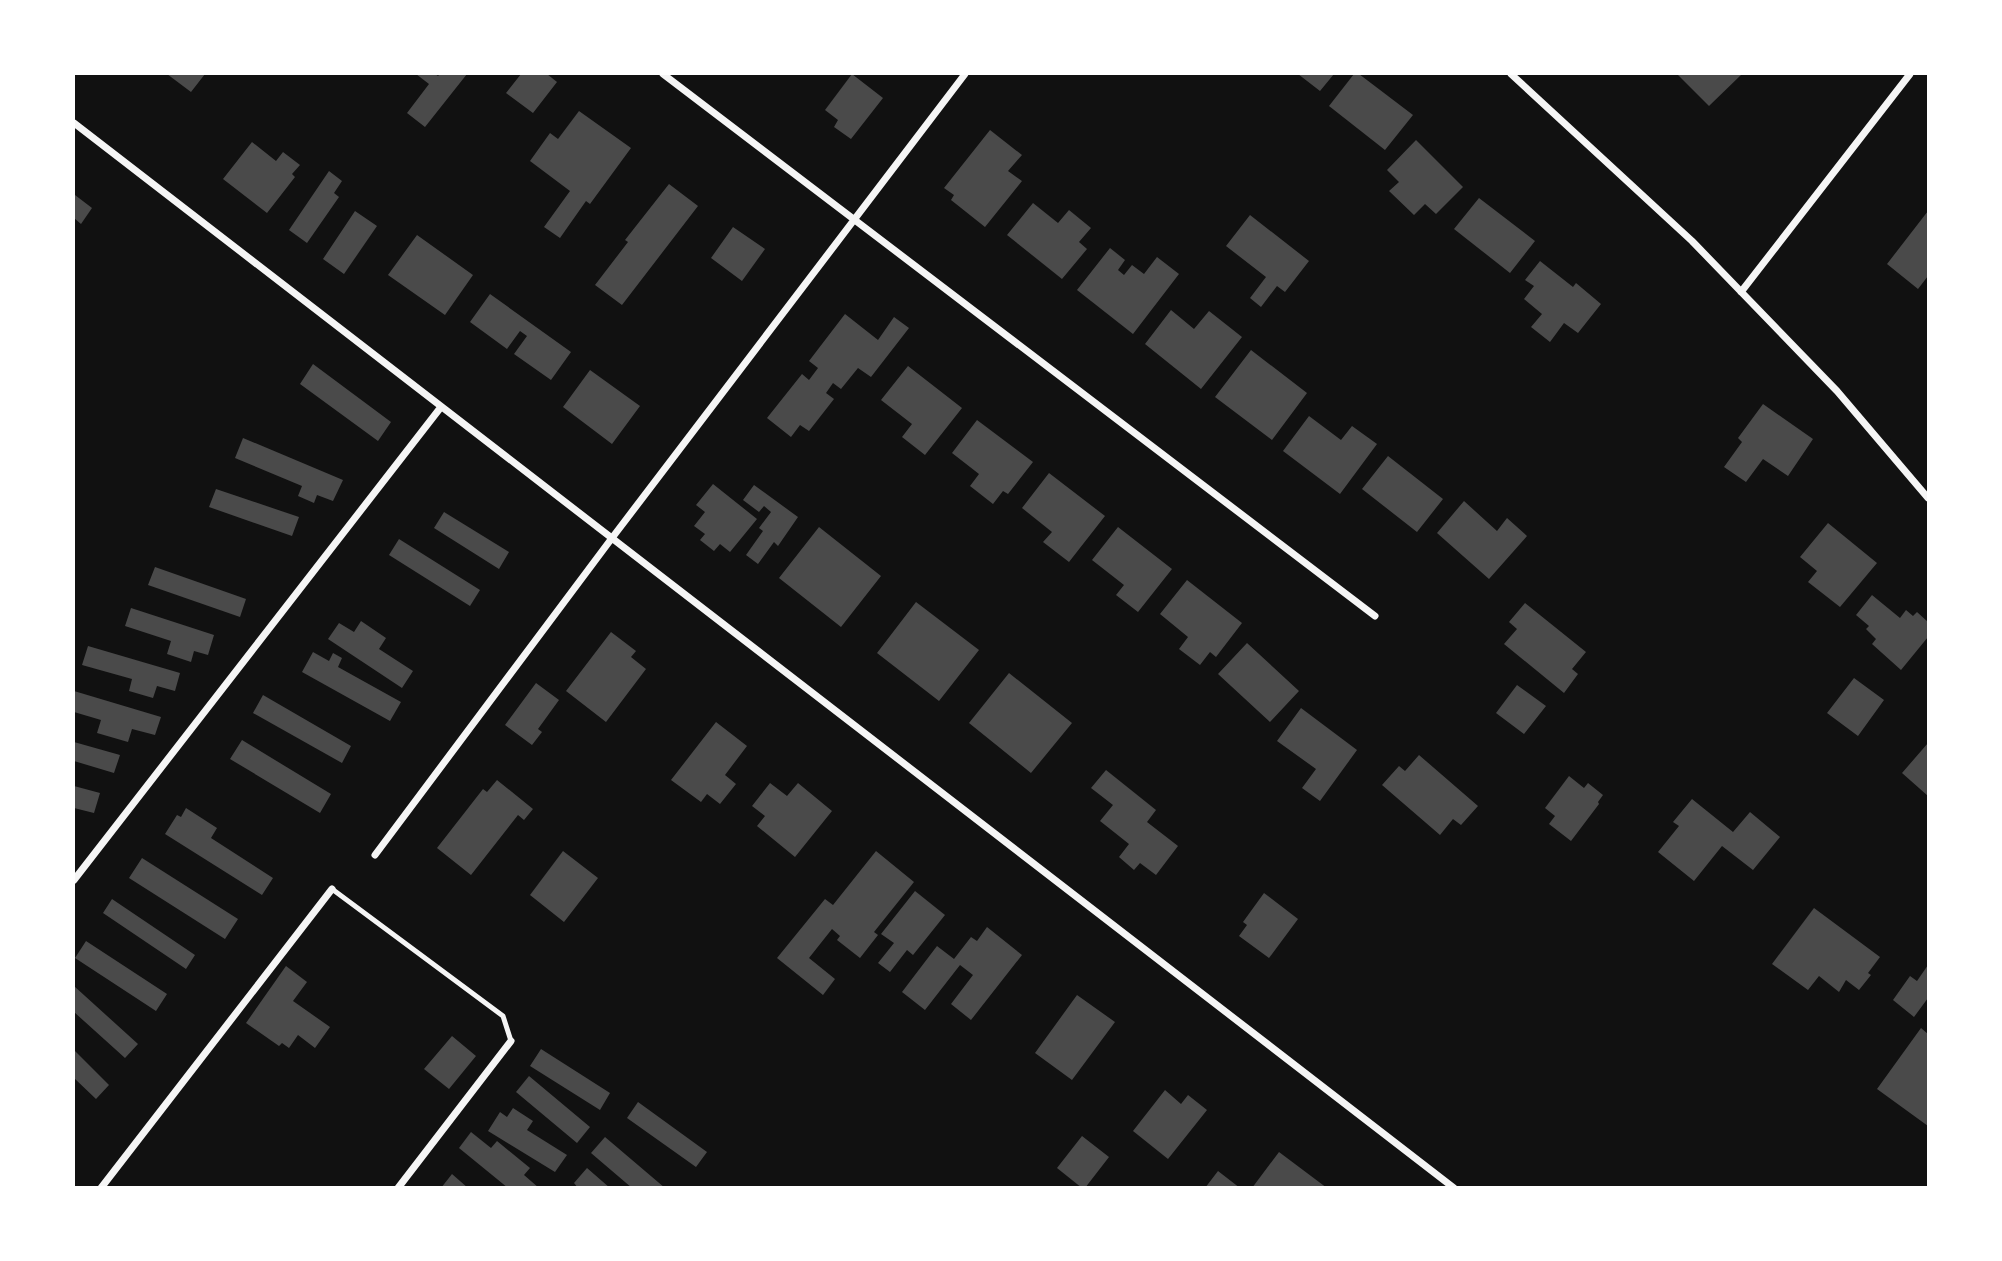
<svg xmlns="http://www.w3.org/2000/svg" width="2002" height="1261" font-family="'Asap Condensed',sans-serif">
<rect width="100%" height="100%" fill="#111"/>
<path fill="#4a4a4a" d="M167,74h38l-14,18z
M416,74h19l3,2 2,-2h27l-42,53 -18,-14 22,-29z
M521,74h26l10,8 -24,31 -27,-20z
M852,74l31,24 -32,41 -17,-12 4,-7 -13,-10z
M1298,74h36l-14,17z
M1354,74h5l54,41 -28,35 -56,-44z
M1677,74h65l-33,32z
M579,111l52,37 -41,56 -4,-3 -26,37 -16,-11 26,-36 -40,-30 20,-28 8,6z
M990,130l32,25 -14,16 14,10 -37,46 -34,-27 3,-5 -10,-7z
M1416,140l47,47 -27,27 -11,-10 -11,11 -25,-24 10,-9 -12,-12z
M252,142l24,19 7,-9 17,13 -8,9 3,3 -28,36 -44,-34z
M329,171l13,10 -8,12 5,4 -32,46 -18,-13z
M669,184l29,22 -76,99 -27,-20 33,-43 -3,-2z
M75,195l17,13 -11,16 -7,-6z
M1479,198l56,43 -25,32 -56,-44z
M1033,203l25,20 11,-13 22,18 -12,14 8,7 -25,30 -55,-44z
M355,211l22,15 -33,48 -21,-15z
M1928,211v65l-10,13 -31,-25z
M1250,215l59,46 -24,31 -8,-6 -16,21 -11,-9 16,-21 -40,-31z
M733,227l32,22 -23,32 -31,-23z
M417,235l56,40 -28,40 -57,-40z
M1110,248l15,12 -7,10 6,5 8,-10 12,9 13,-17 22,17 -46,60 -56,-44z
M1540,261l33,26 3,-4 25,21 -23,29 -14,-10 -14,19 -19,-15 11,-13 -18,-15 10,-13 -9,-6z
M490,294l81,58 -20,28 -37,-26 13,-18 -7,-5 -13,18 -37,-27z
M1171,310l23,19 15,-18 33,26 -41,52 -56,-45z
M845,314l33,26 16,-23 15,11 -38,49 -13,-9 -17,21 -8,-6 -7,10 8,6 -25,32 -9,-6 -9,12 -24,-19 35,-44 7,6 9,-12 -9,-7z
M1251,350l56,43 -35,47 -57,-43z
M313,364l78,58 -13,19 -78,-57z
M908,366l54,42 -37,47 -23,-18 10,-13 -31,-24z
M590,370l50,36 -28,38 -49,-37z
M1763,404l50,35 -25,37 -25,-17 -17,23 -22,-15 18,-25 -4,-4z
M1309,416l32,24 11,-14 25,18 -37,50 -57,-43z
M977,420l56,42 -25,32 -5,-3 -10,13 -23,-18 9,-12 -27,-21z
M243,438l100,42 -10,21 -16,-6 -3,8 -16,-7 4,-10 -67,-28z
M1388,456l55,43 -26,33 -55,-43z
M1049,473l56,43 -36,46 -26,-20 9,-10 -30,-24z
M713,484l44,35 -27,33 -10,-8 -6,7 -14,-11 5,-6 -11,-8 11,-14 -9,-7z
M754,485l44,32 -20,29 -4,-4 -16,22 -12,-9 17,-24 -4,-3 12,-16 -7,-6 -5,6 -16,-12z
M216,489l83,28 -7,19 -83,-29z
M1464,501l33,30 10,-13 20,18 -38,43 -52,-46z
M444,512l65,40 -10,17 -65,-41z
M1828,523l49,40 -37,44 -32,-25 9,-11 -17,-14z
M819,527l62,49 -40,51 -62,-49z
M1118,527l54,42 -34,43 -22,-17 8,-10 -32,-25z
M399,539l81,51 -10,16 -81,-51z
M155,567l91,32 -6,18 -92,-32z
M1187,580l55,43 -26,34 -6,-5 -10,13 -21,-16 9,-12 -28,-23z
M1872,595l28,23 6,-8 7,6 4,-4 11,10v15l-27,33 -29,-26 4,-5 -10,-10 3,-3 -13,-11z
M916,602l63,48 -40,51 -62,-48z
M1525,603l61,49 -14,17 6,5 -14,19 -60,-49 13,-15 -8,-7z
M131,608l83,27 -6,20 -14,-4 -3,11 -24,-8 4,-13 -46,-15z
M361,621l25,17 -7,11 34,22 -11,17 -74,-49 11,-16 15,9z
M611,632l25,19 -5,6 15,12 -40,53 -40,-31z
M1247,643l52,48 -29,31 -52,-48z
M88,646l92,27 -5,18 -18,-5 -4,12 -24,-7 3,-12 -50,-14z
M313,652l16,9 4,-8 9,5 -4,9 63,35 -11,19 -88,-49z
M1009,673l63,50 -41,50 -62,-50z
M1854,678l30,22 -26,36 -31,-23z
M536,683l23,17 -21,29 4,3 -10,13 -27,-20z
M1517,685l29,21 -22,28 -28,-21z
M74,691l87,26 -6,18 -23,-6 -4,13 -31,-9 4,-13 -27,-8z
M263,695l88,51 -9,17 -89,-50z
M1301,708l56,42 -37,51 -18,-13 14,-19 -39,-28z
M716,722l31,24 -22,29 11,9 -16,20 -13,-10 -6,8 -30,-22z
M242,740l89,54 -11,19 -90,-54z
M74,742l46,13 -6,18 -40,-12z
M1928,743v53l-26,-23z
M1419,755l59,51 -17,19 -8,-6 -13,16 -58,-50 17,-19 6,5z
M1106,770l50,40 -9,12 31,24 -22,29 -16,-12 -6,7 -15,-13 10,-13 -29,-23 13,-16 -22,-17z
M1569,776l15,12 4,-5 15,12 -5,7 1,2 -28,37 -22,-17 6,-8 -10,-8z
M497,780l36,29 -9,11 -6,-5 -47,60 -34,-27 46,-59 4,3z
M770,783l17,13 11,-13 34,28 -37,46 -38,-31 8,-10 -13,-10z
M74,786l26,7 -6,20 -20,-5z
M1692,799l41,33 17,-20 30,25 -27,33 -31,-24 -28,35 -36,-29 21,-26 -6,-4z
M186,808l31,20 -6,10 62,40 -11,17 -97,-61 12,-19 4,2z
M563,851l35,27 -34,44 -34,-27z
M876,851l38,31 -40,50 4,3 -18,23 -23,-18 3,-4 -8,-7 -23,29 26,21 -12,16 -46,-37 48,-59 8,6z
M142,858l96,61 -13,20 -96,-61z
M915,891l30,24 -32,40 -6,-5 -17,22 -12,-9 16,-20 -13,-9z
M1264,893l34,26 -29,39 -30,-22 8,-11 -4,-3z
M112,899l83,56 -9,14 -83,-56z
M1814,908l66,49 -12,16 3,2 -12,15 -13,-10 -7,12 -20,-16 -11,14 -36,-26z
M987,927l35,28 -51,65 -20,-16 22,-29 -13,-10 -35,45 -23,-18 35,-46 17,13 17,-22 6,4z
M86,941l81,53 -11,17 -81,-53z
M1928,965v33l-14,19 -21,-17 17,-24 7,5z
M286,966l21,16 -14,19 37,26 -15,21 -17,-13 -9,13 -7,-5 -3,3 -33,-23z
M74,986l64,58 -13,14 -51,-46z
M1077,995l38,27 -43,58 -37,-27z
M1921,1028l7,6v92l-51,-37z
M452,1036l24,20 -27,33 -25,-20z
M541,1049l69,44 -10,17 -70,-44z
M74,1050l35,35 -13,14 -22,-21z
M529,1076l61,51 -13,16 -61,-51z
M1165,1090l16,14 7,-9 19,15 -39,49 -35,-28z
M638,1102l69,50 -11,15 -69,-49z
M513,1108l20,13 -6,9 40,25 -12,17 -67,-41 12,-19 7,5z
M471,1132l20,16 6,-7 33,27 -6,7 15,13h-31l-49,-40z
M1082,1136l27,21 -24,31h-3l-25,-20z
M605,1137l60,51h-33l-41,-35z
M1279,1152l48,36h-75z
M587,1168l23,20h-32l-4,-5z
M1218,1171l22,17h-35z
M452,1174l16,14h-27z"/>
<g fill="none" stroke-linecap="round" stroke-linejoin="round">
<path stroke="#f5f5f5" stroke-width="5" d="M332,889l171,127 8,25"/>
<path stroke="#f5f5f5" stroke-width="7" d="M663,74l712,542
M1511,74l181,167 145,150 91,107
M74,123l1380,1065
M1741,292l169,-218
M375,855l237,-317 353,-464
M74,880l367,-473
M101,1188l231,-299
M398,1188l113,-147"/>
</g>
<rect width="2002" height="1261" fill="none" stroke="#ffffff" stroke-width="150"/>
</svg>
